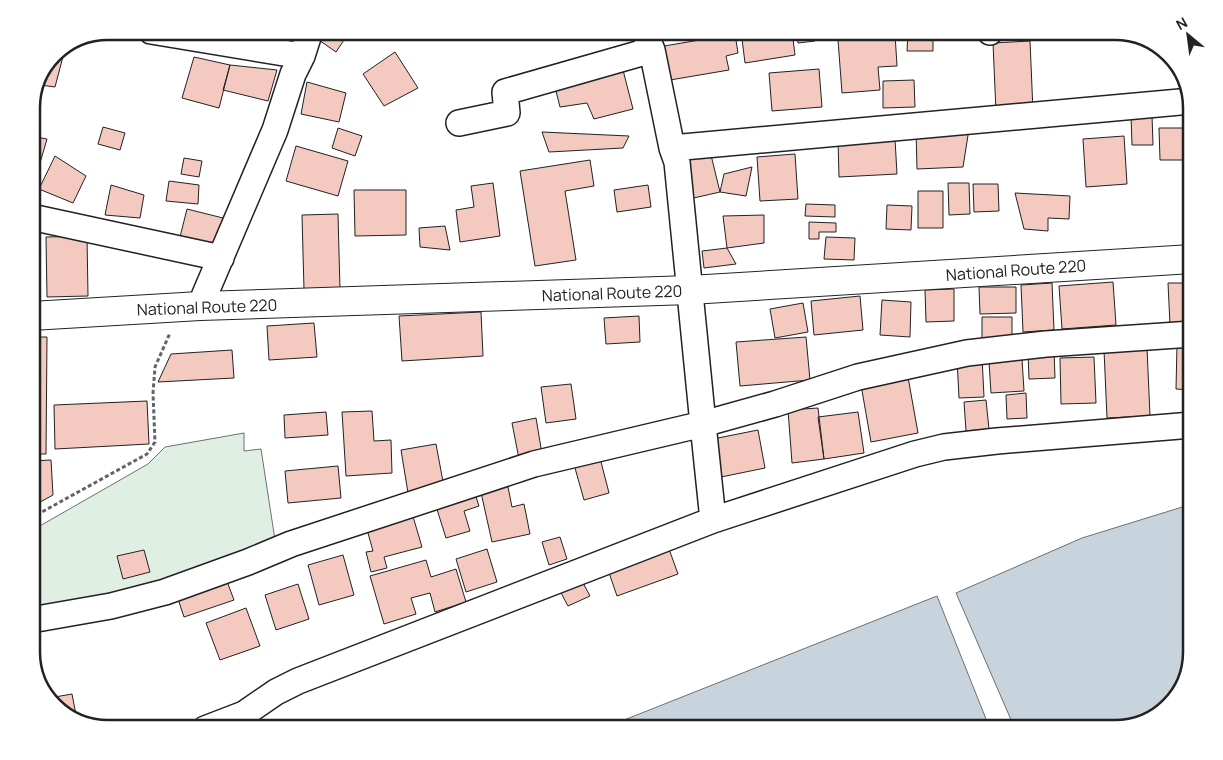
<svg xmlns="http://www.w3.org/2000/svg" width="1223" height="760" font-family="Manrope,sans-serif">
<rect width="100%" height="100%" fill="#fff"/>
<path fill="#e0efe3" stroke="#6f6f6f" d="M244,433v18l17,-2 14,91 -93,37 -151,35v-81l117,-67 17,-17z"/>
<path fill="#c7d3dd" stroke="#6f6f6f" d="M1192,504v148l-11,39 -28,28 -38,10h-100l-59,-136 126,-55z
M937,596l53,133h-362l-4,-9z"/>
<path fill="#f3c9c0" stroke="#222" d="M262,31h30l-3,17 -29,-7z
M321,31h23l4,3 -12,18 -20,-14z
M570,31h49l-47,8z
M741,31h51l3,24 -50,8z
M797,31h17l1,10 -17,2z
M856,31h28l1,4 10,-1 2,32 -19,1 2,23 -38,3 -4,-53 14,-1z
M908,31h25v20h-26z
M735,34l3,19 -12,3 3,14 -59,10 -6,-34z
M1030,41l3,70 -37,1 -3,-69z
M65,49l-10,38 -15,-2 14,-31z
M395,52l23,36 -34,18 -21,-32z
M194,57l36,8 -11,43 -37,-10z
M230,65l47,5 -9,31 -45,-11z
M819,69l3,38 -50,4 -3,-38z
M623,70l10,39 -39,10 -7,-16 -27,4 -7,-28z
M914,80l1,27 -32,1v-27z
M307,82l39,11 -7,29 -38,-8z
M1152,115l1,30h-21l-1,-29z
M103,127l22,6 -5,17 -22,-6z
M338,128l24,8 -7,20 -23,-8z
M1159,128h27v32h-26z
M969,129l-6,38 -46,2 -1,-38z
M542,132l87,4 -6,12 -74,4z
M31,136l16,3 -10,34 -6,-1z
M1124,136l3,48 -41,3 -3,-48z
M895,139l2,35 -58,3 -1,-36z
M296,146l52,15 -10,35 -52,-15z
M795,154l3,45 -38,2 -3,-44z
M711,155l9,37 -35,8 -8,-38z
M55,156l31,20 -13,27 -34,-14z
M184,158l18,3 -3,16 -18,-3z
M590,160l4,26 -29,5 11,69 -41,6 -15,-95z
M752,167l-6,29 -26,-4 4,-18z
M169,181l30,4 -1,19 -32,-3z
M493,183l7,53 -40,6 -4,-32 18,-3 -3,-21z
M948,183h21l1,31 -21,1z
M973,184h25l1,27 -25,1z
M111,185l33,10 -4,23 -35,-3z
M648,185l3,22 -34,5 -3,-22z
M354,190h52v45l-51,1z
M918,191h25v37h-25z
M1015,193l55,3 -1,23 -21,-1v13l-24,-2z
M806,204l29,1v12l-30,-1z
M887,205l25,1 -1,24 -25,-1z
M187,209l36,9 -8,28 -35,-9z
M338,214l2,75 -36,1 -2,-75z
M764,215v28l-37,5 -4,-32z
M809,222l27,1v9h-17v7h-10z
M445,226l5,24 -30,-3 -1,-19z
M87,236l1,60 -41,1 -1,-60z
M826,237l29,1 -1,22 -30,-1z
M727,248l9,16 -32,4 -2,-17z
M1113,282l3,43 -54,4 -3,-43z
M1052,283l2,47 -31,2 -2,-47z
M1168,283h24v41l-22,1z
M979,287h37v26l-36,1z
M954,289v32l-28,1 -1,-32z
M860,296l3,34 -49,5 -3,-34z
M882,300l29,2 -1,35 -30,-2z
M803,303l5,29 -33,6 -5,-29z
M481,312l2,44 -81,5 -3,-45z
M639,316l1,26 -34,2 -2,-26z
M982,317h30v22h-30z
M314,323l3,34 -48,3 -2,-34z
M31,337h16l-1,117h-15z
M806,337l4,43 -70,6 -4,-44z
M1177,345h15v45l-16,-1z
M1147,348l3,68 -43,2 -3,-68z
M232,350l2,28 -76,4 13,-28z
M1054,351l1,27 -26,1 -1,-27z
M982,357l2,40 -25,1 -2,-39z
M1094,357l2,46 -35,1 -1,-46z
M1022,359l2,32 -33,2 -2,-31z
M908,377l10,56 -47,9 -10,-57z
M571,384l5,35 -30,4 -5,-36z
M1026,393l1,25 -20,1 -1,-24z
M986,400l3,29 -23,2 -2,-29z
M147,401l2,43 -94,5 -1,-44z
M818,408l6,51 -32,4 -4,-53z
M372,411l2,30 17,-1 1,33 -46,3 -4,-64z
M326,412l2,23 -43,3 -1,-23z
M858,412l6,41 -40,6 -6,-42z
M536,418l6,36 -23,5 -7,-36z
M758,430l7,38 -44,9 -8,-38z
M436,444l8,43 -36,6 -7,-43z
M599,454l10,39 -25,7 -11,-39z
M51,460l2,35 -22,12v-46z
M338,466l3,32 -53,5 -3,-32z
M507,482l5,25 12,-3 6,30 -38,8 -12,-54z
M474,491l5,15 -15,5 6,20 -24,7 -11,-35z
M412,513l10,34 -38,10 3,11 -16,4 -5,-20 7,-1 -7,-25z
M560,537l7,22 -18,6 -7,-23z
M487,549l10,33 -31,10 -10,-33z
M669,549l9,25 -61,22 -9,-26z
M144,550l6,22 -27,7 -6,-23z
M343,555l11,40 -35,10 -11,-40z
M426,560l5,17 25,-8 10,33 -31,10 -5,-19 -19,5 5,16 -32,10 -14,-48z
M225,576l9,24 -50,17 -8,-24z
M582,581l8,15 -22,10 -8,-15z
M298,584l11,35 -33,11 -11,-35z
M246,608l14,38 -40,14 -14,-37z
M72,694l5,26 -8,-2 -20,-20z"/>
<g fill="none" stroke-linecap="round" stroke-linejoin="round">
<defs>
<path id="minor" d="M151,31l151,25
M990,31v1
M459,123l48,-10 -2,-21 147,-42
M672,148l519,-47
M31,217l190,41
M200,306l75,-176 18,-56 9,-18 8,-25
M713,520l-10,-96 72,-20 83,-27 109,-24 79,-9 146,-10
M31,620l80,-14 54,-14 83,-30 43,-18 243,-80 169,-40 -26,-262 -5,-14 -20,-98 -8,-19
M205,729l39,-15 32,-22 22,-11 415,-161 202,-66 29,-7 53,-6 195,-16"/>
<path id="highway" d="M31,316l169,-10 490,-16 502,-31"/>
</defs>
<use href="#minor" stroke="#222" stroke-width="28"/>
<use href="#highway" stroke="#222" stroke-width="30"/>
<path stroke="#646464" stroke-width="3" stroke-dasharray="4 2.5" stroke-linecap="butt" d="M31,518l116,-64 8,-12 -2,-49 2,-26 15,-34"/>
<use href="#minor" stroke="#fff" stroke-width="25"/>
<use href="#highway" stroke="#fff" stroke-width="28"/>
</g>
<g text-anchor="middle" stroke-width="4" stroke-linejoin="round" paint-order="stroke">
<g font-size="16" fill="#222" stroke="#fff">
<text transform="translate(1016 270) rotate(-4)" y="6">National Route 220</text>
<text transform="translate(612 293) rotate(-2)" y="6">National Route 220</text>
<text transform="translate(207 307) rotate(-2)" y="6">National Route 220</text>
</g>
</g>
<path d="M0 0H1223V760H0ZM108 40H1115A68 68 0 0 1 1183 108V652A68 68 0 0 1 1115 720H108A68 68 0 0 1 40 652V108A68 68 0 0 1 108 40Z" fill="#fff" fill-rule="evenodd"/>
<path fill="none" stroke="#222" stroke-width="2.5" d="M108 40H1115A68 68 0 0 1 1183 108V652A68 68 0 0 1 1115 720H108A68 68 0 0 1 40 652V108A68 68 0 0 1 108 40Z"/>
<g transform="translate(1188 35) rotate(331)" stroke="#ffffff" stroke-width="4" paint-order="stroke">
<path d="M0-4L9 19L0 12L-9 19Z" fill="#222222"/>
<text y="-8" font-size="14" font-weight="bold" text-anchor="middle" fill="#222222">N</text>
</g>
</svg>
